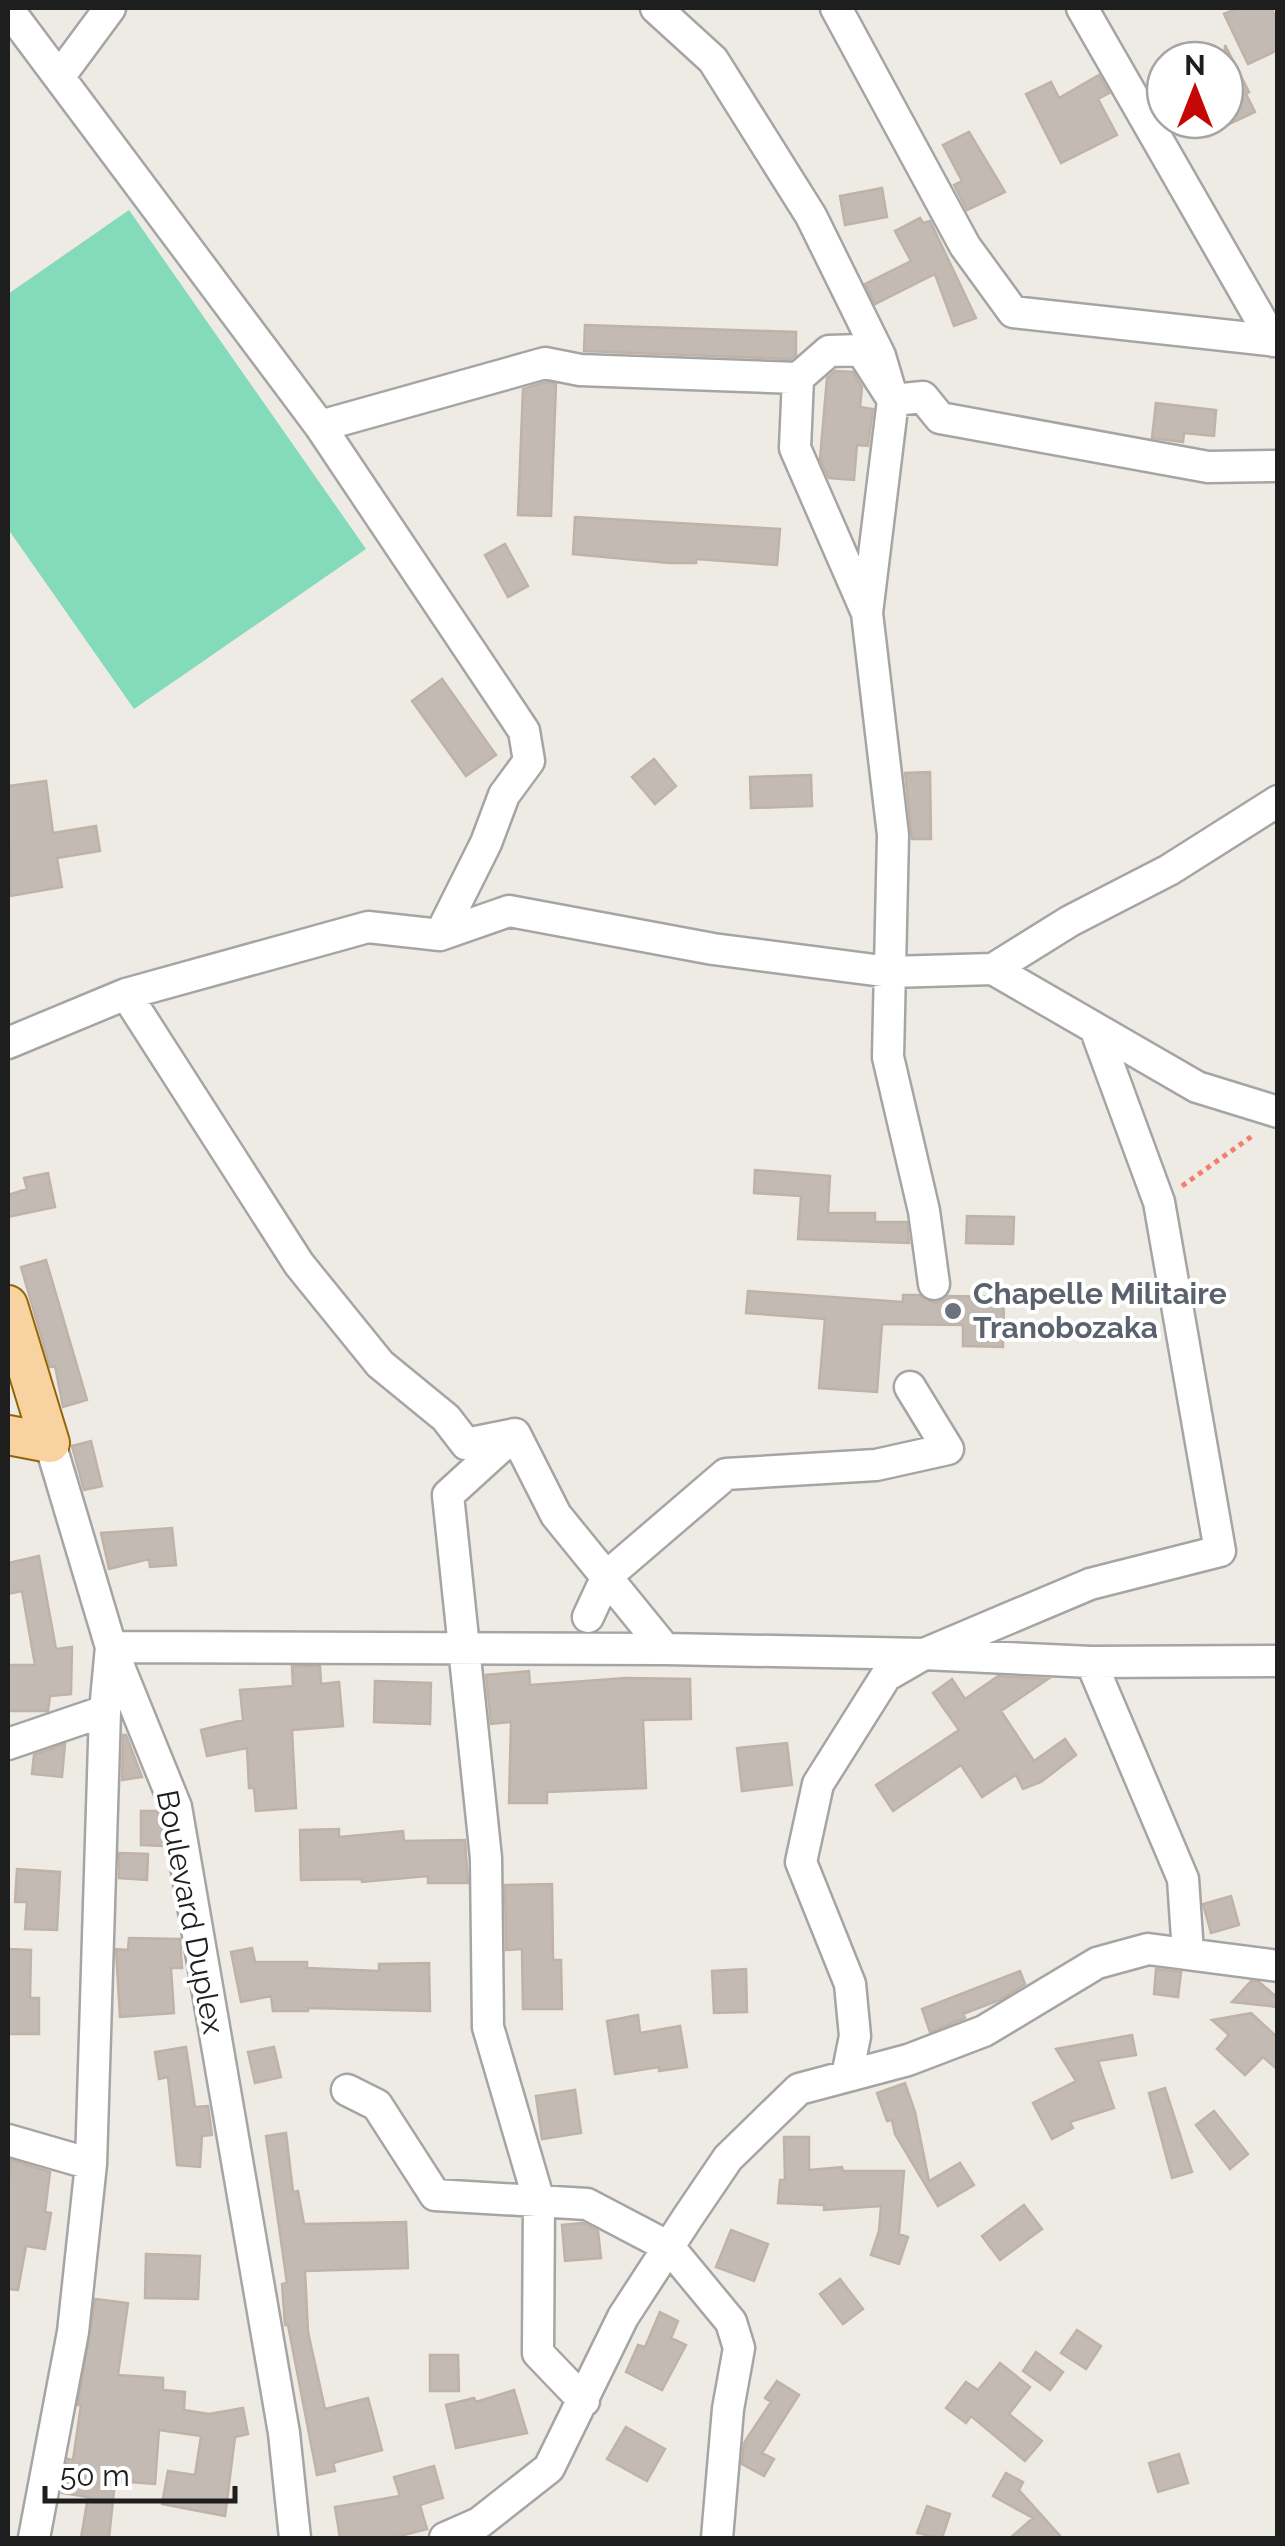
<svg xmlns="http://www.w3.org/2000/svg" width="1285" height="2546" font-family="Raleway,sans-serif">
<rect width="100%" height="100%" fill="#eeebe4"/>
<path fill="#84dbbb" d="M129,210l237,339 -232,160 -126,-180v-235z"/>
<path fill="#c3bbb3" stroke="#c0b2a7" stroke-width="2.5" d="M1238,8h33l7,14v28l-30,14 -24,-50z
M1225,45l24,47 -3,2 9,18 -30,14z
M1099,75l10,18 -11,6 19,36 -56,28 -35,-69 25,-12 8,16z
M969,132l36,60 -38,18 -13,-25 8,-4 -19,-36z
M882,188l5,29 -42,8 -5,-29z
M920,218l3,5 7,-2 46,97 -22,8 -19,-52 -60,30 -10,-20 46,-23 -16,-30z
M585,325l211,7v23l-5,4 -207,-8z
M835,371l18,1 9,15 -2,20 13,2 -5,37 -11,-1 -3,35 -25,-2 -9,-19 7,-81z
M546,382l10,2 -5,132 -33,-1 5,-126z
M1156,403l60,7 -2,26 -30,-3 -1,9 -31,-4z
M575,517l205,12 -3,36 -81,-6v4h-27l-96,-9z
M505,544l23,42 -20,11 -23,-42z
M442,679l54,76 -30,21 -54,-75z
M654,759l22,27 -21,18 -23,-27z
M930,772l1,67h-19l-7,-66z
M811,775l1,31 -61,2 -1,-31z
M46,781l7,52 43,-7 4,25 -43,7 5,29 -52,9 -2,-110z
M755,1170l75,6 -2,37h47v9h32l2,21 -111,-4 3,-43 -47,-3z
M48,1173l7,34 -47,10v-22l19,-6 -3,-11z
M967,1216l47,1 -1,27 -47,-1z
M46,1260l41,140 -24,7 -8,-41 -5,1 -29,-100z
M748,1291l155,11v-7h16l17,8 12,-7 56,1 -1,50 -40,-1v-21l-81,-1 -5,68 -58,-4 6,-69 -79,-6z
M91,1441l11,45 -18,4 -12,-44z
M172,1528l4,37 -26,2 -1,-8 -40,10 -8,-36z
M39,1556l17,93 16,-2 -1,47 -21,2 -2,15h-40v-46h27l-13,-74 -14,3v-31z
M292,1666h28l1,18 18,-2 4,44 -51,4 4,78 -40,3 -2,-23h-5l-2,-40 -40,8 -6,-26 42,-10 -3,-30 53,-4z
M529,1671l1,14 96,-7 64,1 1,40 -48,1 3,68 -99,4v11h-38l2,-81 -20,2 -5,-49z
M998,1676l50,3 -47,32 33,50 31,-22 11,16 -35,27 -18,7 -7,-14 -34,22 -21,-32 -68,46 -17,-26 83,-55 -26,-37 19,-14 13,20z
M375,1681l56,2 -1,41 -56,-2z
M123,1735h3l16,42 -20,3z
M787,1743l5,42 -50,6 -5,-43z
M65,1744l-3,33 -30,-3 2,-19z
M141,1811h17l6,35 -23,-1z
M339,1829v8l64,-6 1,10 61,-1 3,43h-40v-7l-66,6v-3l-61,1 -1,-50z
M119,1853l29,1 -1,26 -28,-2z
M17,1869l43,3 -3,58 -32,-1 2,-27h-12z
M552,1884l1,76h8l1,49h-39l-1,-60 -16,1 -1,-65z
M1231,1896l8,29 -28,8 -8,-29z
M129,1938l51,1 2,29h-11l3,45 -54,4 -4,-68 12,1z
M252,1948l3,14h52v6l72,3v-7l50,-1 1,48 -122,-3v3h-35l-2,-15 -30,6 -10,-50z
M8,1949l23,1 -1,48h9v36h-31z
M746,1969l1,43 -33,1 -2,-42z
M1156,1969l25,3 -3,25 -24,-3z
M1020,1971l5,13 -25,16 -37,14 2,4 -35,14 -8,-23z
M1251,1981l8,1 19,16v9l-46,-5z
M1251,2013l27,25v32l-15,-13 -18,18 -28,-26 12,-14 -17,-15z
M638,2015l2,18 40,-7 7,41 -28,4v-4l-44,7 -8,-53z
M1132,2035l4,20 -38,6 16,47 -44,14 3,6 -21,11 -19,-36 43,-22 -20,-32z
M186,2047l9,60 13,-1 4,29 -10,1 -2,31 -23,-2 -9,-88 -9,2 -4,-27z
M274,2047l7,30 -26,6 -7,-31z
M905,2083l10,29 14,69 31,-18 14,22 -36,21 -43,-72 -3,-14 -5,1 -10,-28z
M1165,2088l27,84 -20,6 -23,-85z
M575,2090l6,43 -39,6 -6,-43z
M1214,2111l34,43 -18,15 -34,-44z
M286,2133l7,59 5,-1 6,33 102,-2 2,46 -103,3 3,61 17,77 43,-11 14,52 -49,13 2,8 -18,4 -29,-150h-3l-3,-41 5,-1 -21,-147z
M784,2137h25v33l33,-3 1,4h61l-5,63 9,3 -9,27 -28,-9 8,-24 2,-25 -57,4v-5l-46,-2 2,-23h5z
M11,2160l39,12 -5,40 6,1 -6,36 -19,-3 -8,44 -10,-1v-98z
M1024,2205l18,24 -42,31 -18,-24z
M583,2223l15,8 3,27 -36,3 -3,-36z
M731,2230l37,14 -14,37 -38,-14z
M146,2254l54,2 -2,43 -53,-1z
M840,2279l23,30 -20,15 -23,-30z
M95,2299l33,4 -10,72 45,3v12l22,2 -1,18 25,4 34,-6 5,26 -13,3 -10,79 -63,-12 6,-33 27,4 6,-39 -42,-6 -4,54 -40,-3 -6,57h-28l7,-41 -26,-4 6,-34 5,1 8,-55h-3z
M660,2312l18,9 -7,17 15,7 -24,45 -36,-18 12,-27 7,2z
M1077,2330l24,16 -15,23 -25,-16z
M1036,2352l27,20 -13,18 -27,-19z
M430,2355h28l1,36h-29z
M1000,2363l30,24 -21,27 33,27 -17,20 -54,-45 -5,7 -20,-15 20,-26 12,8z
M777,2381l22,14 -37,58 12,6 -10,17 -22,-12 2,-21 27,-41 -6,-4z
M514,2390l13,43 -71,15 -10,-43 28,-7 2,4z
M626,2427l39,22 -18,32 -40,-22z
M1179,2454l9,29 -30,9 -9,-29z
M434,2466l9,32 -23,7 7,24 -35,9h-52l-5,-31 65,-11 -6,-19z
M1006,2473l17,9 -4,8 43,48h-52l23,-20 -40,-22z
M927,2506l23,8 -8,24 -25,-5z"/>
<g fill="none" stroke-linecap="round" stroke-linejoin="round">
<defs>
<path id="minor" d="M656,8l57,52 98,156 69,140 13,44 -26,213 26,222 -5,222 36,154 10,73
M836,8l129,238 48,66 265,29
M1082,8l191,333
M8,9l312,417 204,305 5,30 -25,34 -18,48 -46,92
M59,77l51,-69
M798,378l-3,70 72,165
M320,426l225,-63 35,7 218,8 31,-27 32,-1 32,50 30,-3 17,21 268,49 70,-1
M993,969l77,-48 99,-51 109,-69
M126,994l173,270 81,100 66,54 20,26 49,-10 41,81 109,134
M8,1043l118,-49 242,-67 72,8 69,-24 204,38 177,23 103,-3 204,118 81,25
M515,1434l-67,61 38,363 2,169 51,174 -1,152 46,48
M50,1443l61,204 65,160 108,626 11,105
M588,1617l19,-41 119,-102 150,-9 72,-16 -38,-62
M1091,1662l92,217 5,74
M8,1744l97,-33
M847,2076l8,-40 -5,-52 -49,-122 17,-78 68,-108 38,-22 166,-70 130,-33 -61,-349 -64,-174
M347,2090l30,15 58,90 152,9 82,43 62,75 8,26 -11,61 -11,129
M8,2140l83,24
M34,2538l39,-206 18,-168 14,-453 6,-64 554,2 259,5 167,8 187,-1
M445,2538l34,-15 70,-55 74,-151 65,-100 40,-59 71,-69 109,-29 76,-29 113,-68 51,-14 130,17"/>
<path id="major" d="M8,1305l42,138 -42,-8"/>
</defs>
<use href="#minor" stroke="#a5a5a5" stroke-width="35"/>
<use href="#major" stroke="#936505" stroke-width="42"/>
<path stroke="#f57e6e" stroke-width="5" stroke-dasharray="5 5" stroke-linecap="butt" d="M1182,1186l73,-52"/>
<use href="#minor" stroke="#fff" stroke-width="30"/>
<use href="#major" stroke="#f9d39f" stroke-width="38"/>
</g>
<circle fill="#6b7280" stroke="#fff" stroke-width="4" cx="953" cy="1311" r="10"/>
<g text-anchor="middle" stroke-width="8" stroke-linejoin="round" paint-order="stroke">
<g font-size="30" font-weight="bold" fill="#5b616d" stroke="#fff" text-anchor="start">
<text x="973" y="1304">Chapelle Militaire<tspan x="973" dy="34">Tranobozaka</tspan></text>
</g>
<g font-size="30" fill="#1e1e1e" stroke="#fff">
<text transform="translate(190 1912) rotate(79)" y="10">Boulevard Duplex</text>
</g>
</g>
<rect width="1285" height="2546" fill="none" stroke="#1e1e1e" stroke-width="20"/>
<g transform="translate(1195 90)"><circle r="48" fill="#ffffff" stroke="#a5a5a5" stroke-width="2.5"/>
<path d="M0-8L18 38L0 25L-18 38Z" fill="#c50806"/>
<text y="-15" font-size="28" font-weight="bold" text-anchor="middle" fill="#1e1e1e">N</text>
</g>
<path d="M45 2486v15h190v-15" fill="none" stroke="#1e1e1e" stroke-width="5"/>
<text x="60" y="2486" font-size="30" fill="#1e1e1e" stroke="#ffffff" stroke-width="8" paint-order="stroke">50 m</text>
</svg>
